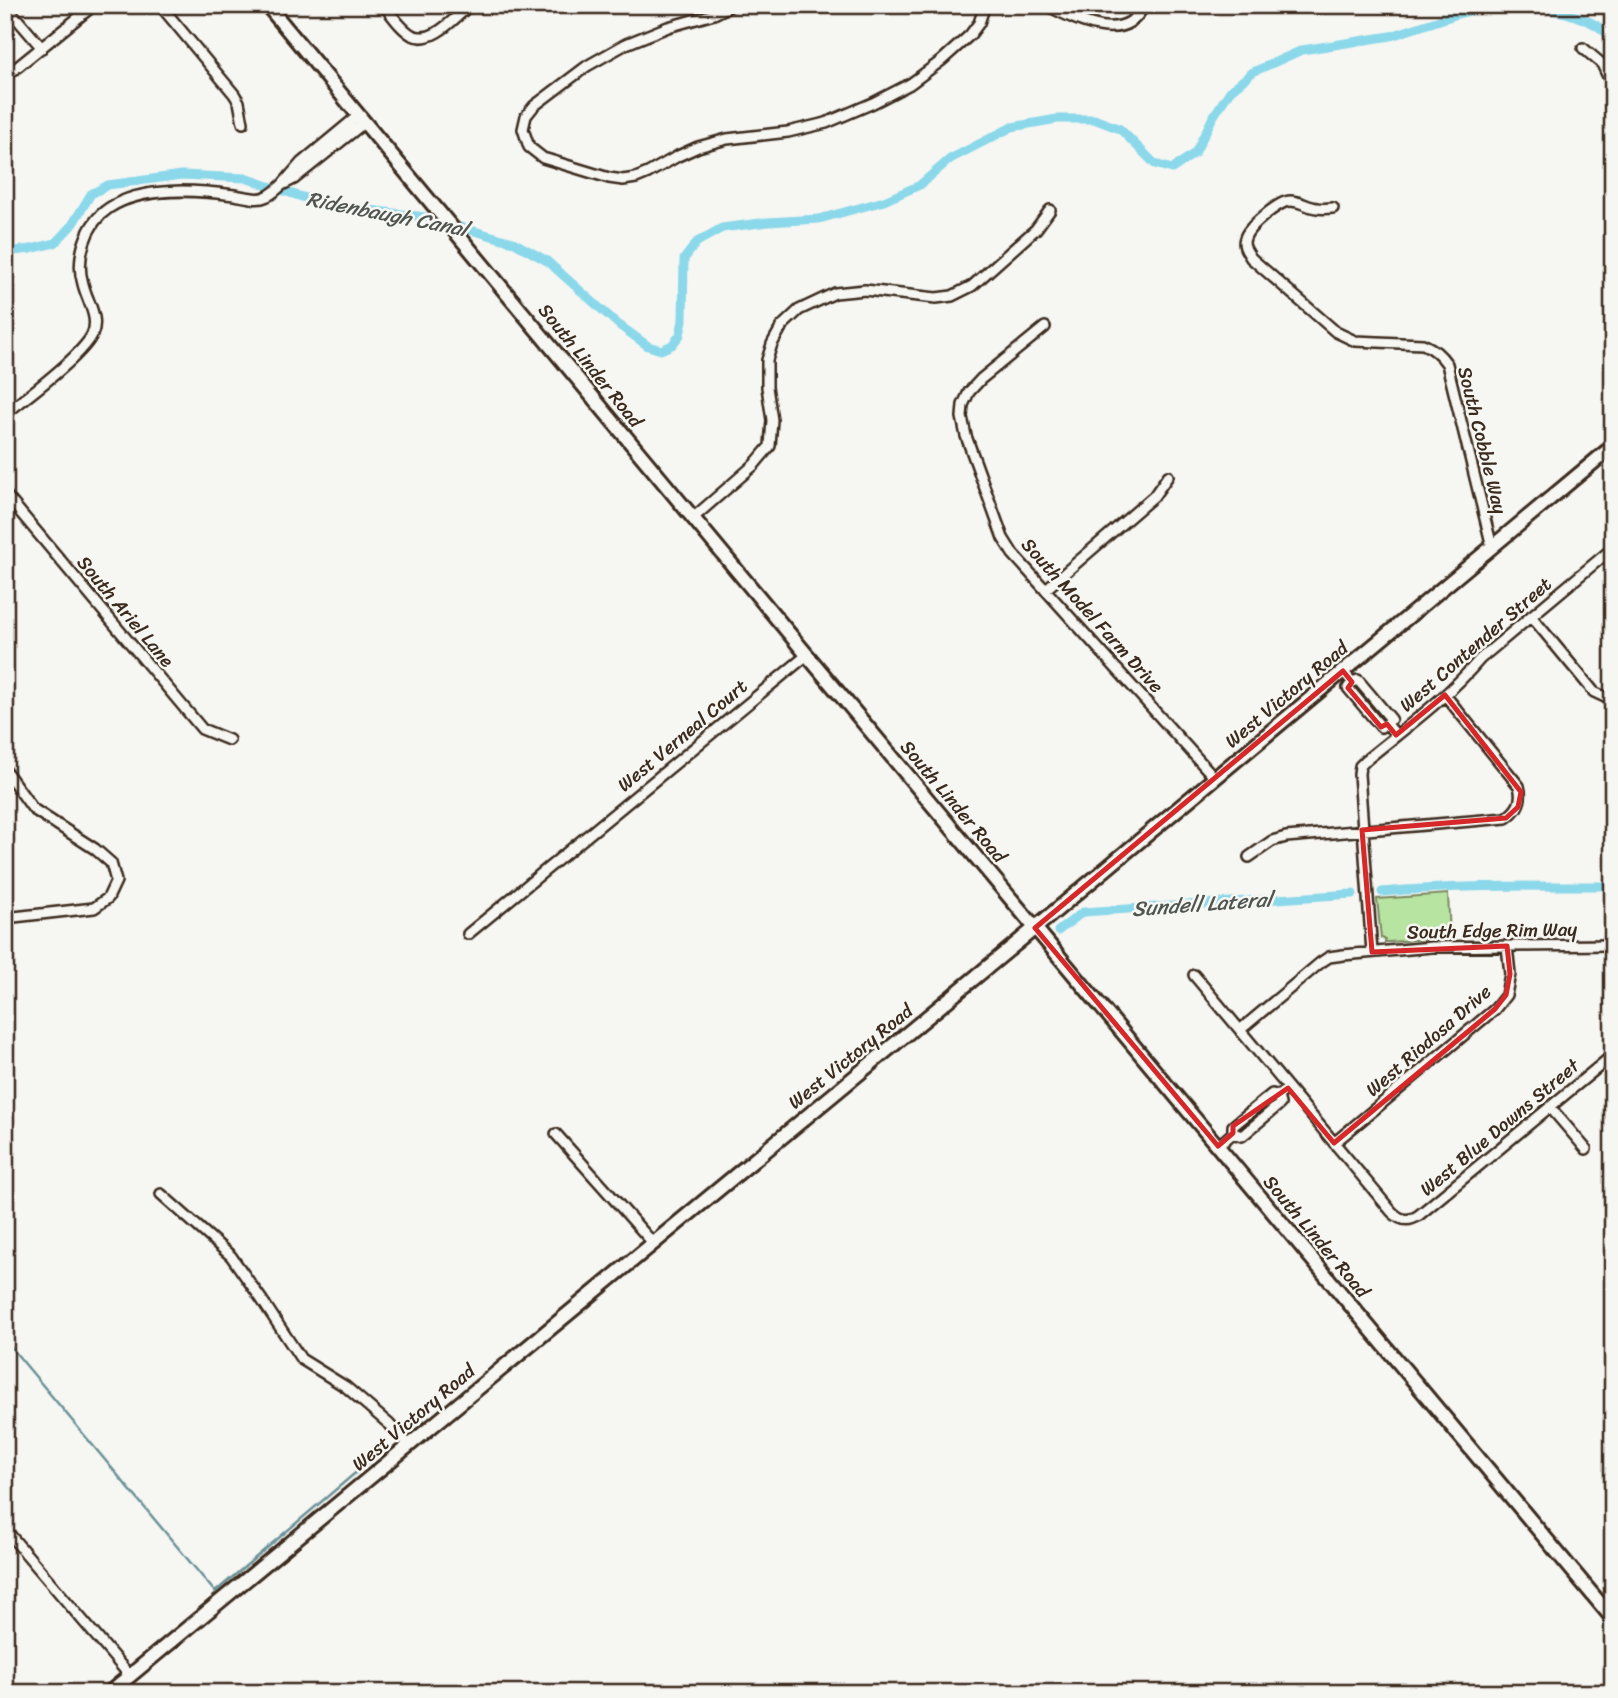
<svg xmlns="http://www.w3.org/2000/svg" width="1618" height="1698" font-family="Sriracha,sans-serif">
<rect width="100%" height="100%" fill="#f6f6f2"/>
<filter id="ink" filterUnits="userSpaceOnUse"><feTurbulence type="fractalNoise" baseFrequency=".0143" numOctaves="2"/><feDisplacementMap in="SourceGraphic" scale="14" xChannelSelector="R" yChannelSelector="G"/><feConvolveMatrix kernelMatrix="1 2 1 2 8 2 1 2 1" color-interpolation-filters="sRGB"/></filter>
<g filter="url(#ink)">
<path fill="#b8e4a2" stroke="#7a8760" stroke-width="2" d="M1448,894l2,43 -60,5h-5v-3l-4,-1 -4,-39z"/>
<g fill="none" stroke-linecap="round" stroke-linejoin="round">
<path stroke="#6b9298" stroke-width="2.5" d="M5,1340l210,252 165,-140"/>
<path stroke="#8bd8ea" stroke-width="9" d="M1528,5c24,4 75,13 85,38
M5,252l26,-3 24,-6 17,-18 19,-31 17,-9 74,-10 63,3 57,19 43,10 80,10 88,25 34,19 72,64 29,21 13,4 11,-5 8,-10 3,-15 1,-61 13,-17 25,-14 46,-6 51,-3 65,-18 36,-16 30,-26 62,-32 45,-8h37l26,10 35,35 17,5 23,-16 18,-36 17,-26 23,-19 49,-22 89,-14 70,-23 36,-8
M1382,892c77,-7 153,-6 231,-6
M1058,931l25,-19 270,-18"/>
<defs>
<path id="street" d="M5,5l37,43
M160,5l74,89 5,8 4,21
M384,5c8,10 17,24 28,30 21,10 43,-18 58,-30
M732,5l-18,9 -46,13 -42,17 -39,22 -53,40 -8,10 -3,13 6,18 14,11 66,20 14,2 13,-2 12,-5 30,-17 20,-9 29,-8 61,-7 38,-9 47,-20 37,-19 31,-23 29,-26 9,-12 6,-18
M1046,5c28,14 79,42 98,0
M1583,48l19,16 11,23
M5,77l89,-72
M359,115l-58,48 -19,22 12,-6 71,-57
M1333,208c-5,0 -11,1 -16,0 -9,-1 -17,-7 -27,-7 -11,0 -42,26 -45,37 -3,8 2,13 6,20l85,74 19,9 68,3c11,5 17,10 24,20l45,183
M1045,327l-64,52 -12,13 -6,13 -1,12 4,19 37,102 10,16 202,224
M5,414c24,-19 49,-37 70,-58 6,-6 13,-13 17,-21 8,-17 -5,-34 -9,-51 -8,-25 3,-61 26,-76 33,-22 87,-18 125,-13 9,1 23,6 31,2 7,-2 12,-8 17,-12
M5,494l197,235 27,11
M693,518l61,-53 16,-19 2,-26 -5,-33v-27l5,-16 10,-18 17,-16 36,-17 30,-3 71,8 16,-2 20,-10 64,-57 14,-19
M1045,590l109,-94 14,-20
M1531,616l63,76 15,7
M1343,671l9,11 6,-2 33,39 -4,5 9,11
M1352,682l-4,6 33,39 6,-3
M5,770l28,39 62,40 16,14 5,18 -8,17 -14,10 -89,10
M1249,857l23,-16 14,-4 220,-19c12,-8 17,-17 13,-32l-74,-91
M468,934l339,-279
M1372,952l-13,-178 1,-8 6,-6c39,-32 81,-62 114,-101l133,-111
M1194,975l198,237c9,9 17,10 27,3l194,-160
M1240,1030l80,-67 9,-6 14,-2 89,-8 181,-2
M1550,1107l36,42
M1233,1133l9,3 38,-32 -2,-8
M556,1134l97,109
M1334,1143l161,-134 11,-14 4,-21 -3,-28
M1218,1146l15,-13v-7l39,-32 6,2 10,-8
M161,1194l70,62 31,44 39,59 45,28 43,37 20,21
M5,1529l125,147"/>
<path id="secondary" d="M267,5l540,650 806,964
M109,1693l926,-765 578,-482"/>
</defs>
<use href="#street" stroke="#3b2a1e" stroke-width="14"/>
<use href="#secondary" stroke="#3b2a1e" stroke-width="18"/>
<use href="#street" stroke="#f6f6f2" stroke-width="9"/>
<use href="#secondary" stroke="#f6f6f2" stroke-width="12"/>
</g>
</g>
<path fill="none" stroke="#d62828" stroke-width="5" stroke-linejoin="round" d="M1343,671l9,11 -4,6 33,39 6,-3 9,11 49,-40 76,97 -3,15 -12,11 -144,12 10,122 135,-6 3,28 -4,21 -11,14 -161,134 -46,-55 -55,38v7l-15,13 -183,-218z"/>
<g text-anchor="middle" stroke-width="5" stroke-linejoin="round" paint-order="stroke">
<g font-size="19" fill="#3b2a1e" stroke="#f6f6f2">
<text transform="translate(591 365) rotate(51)" y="7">South Linder Road</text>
<text transform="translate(1483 440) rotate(76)" y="7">South Cobble Way</text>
<text transform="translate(126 611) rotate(50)" y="7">South Ariel Lane</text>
<text transform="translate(1093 615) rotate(48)" y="7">South Model Farm Drive</text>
<text transform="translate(1475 644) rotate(-41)" y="7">West Contender Street</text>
<text transform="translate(1286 694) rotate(-40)" y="7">West Victory Road</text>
<text transform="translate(682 735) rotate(-40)" y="7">West Verneal Court</text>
<text transform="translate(954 801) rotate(50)" y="7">South Linder Road</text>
<text transform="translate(1492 930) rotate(-1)" y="7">South Edge Rim Way</text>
<text transform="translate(1428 1040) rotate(-41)" y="7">West Riodosa Drive</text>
<text transform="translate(850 1056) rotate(-39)" y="7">West Victory Road</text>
<text transform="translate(1499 1127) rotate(-40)" y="7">West Blue Downs Street</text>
<text transform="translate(1317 1236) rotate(50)" y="7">South Linder Road</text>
<text transform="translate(413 1417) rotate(-40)" y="7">West Victory Road</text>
</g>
<g font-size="21" font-style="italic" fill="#4f5651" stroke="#f6f6f2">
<text transform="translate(387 214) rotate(11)" y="7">Ridenbaugh Canal</text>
<text transform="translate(1202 904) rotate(-4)" y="7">Sundell Lateral</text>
</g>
</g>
<rect width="1618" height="1698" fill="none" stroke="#f6f6f2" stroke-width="28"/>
<rect x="14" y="14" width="1590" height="1670" fill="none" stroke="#3b2a1e" stroke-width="2.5" filter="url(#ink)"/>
</svg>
